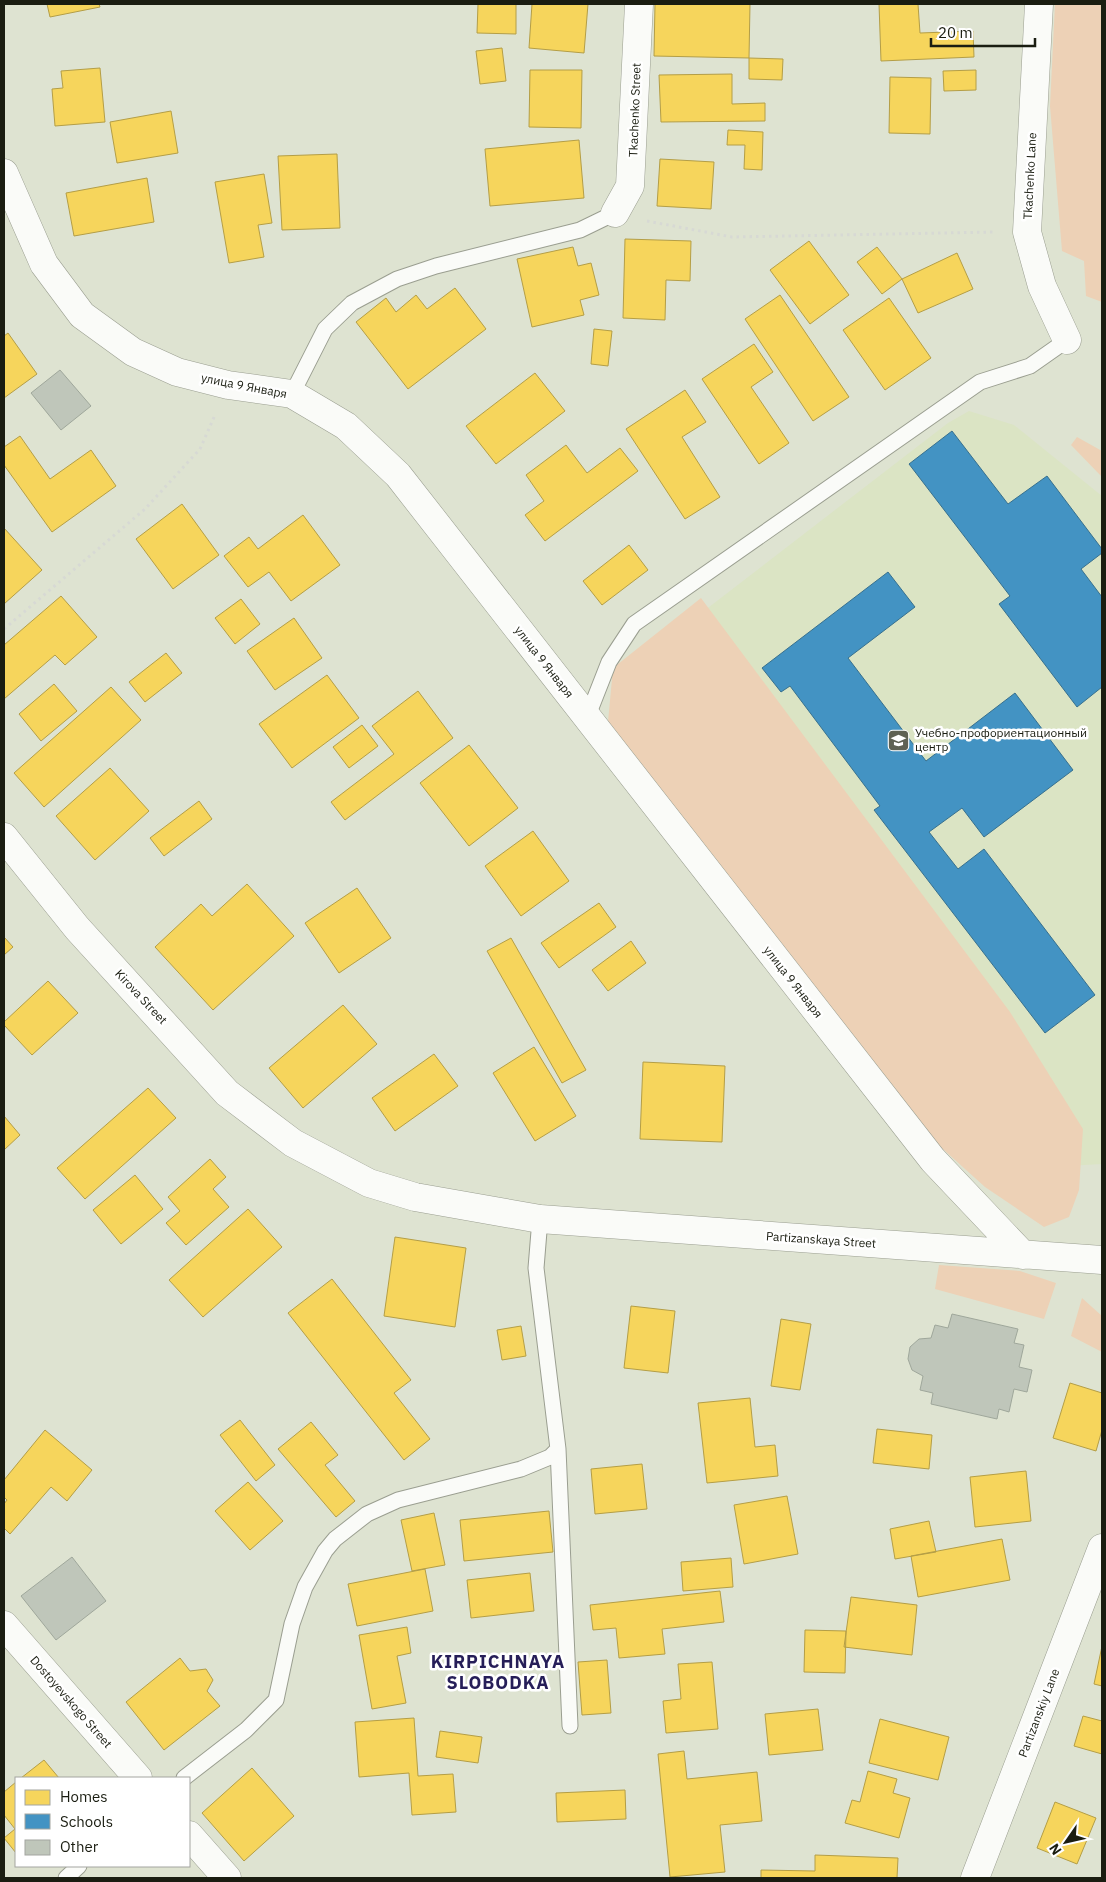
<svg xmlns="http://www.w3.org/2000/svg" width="1106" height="1882" font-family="'IBM Plex Sans',sans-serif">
<rect width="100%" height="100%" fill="#dee3d1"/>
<path fill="#dbe4c4" d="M969,411l45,14 88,71v668l-72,4 -395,-504 313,-241z"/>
<path fill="#edd1b6" d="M1055,4h47v298l-16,-6 -2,-35 -22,-10 -12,-145z
M1077,437l25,14v26l-31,-32z
M701,598l309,414 73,117 -4,61 -10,27 -25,10 -59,-40 -51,-46 -326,-419 5,-54z
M939,1265l81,6 36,12 -12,36 -109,-30z
M1082,1298l20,18v36l-31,-16z"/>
<path fill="#f6d55c" stroke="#b49e46" d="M47,4h52l1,3 -50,10z
M478,4h38v30l-39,-1z
M532,4h56l-4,49 -55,-5z
M655,4h95l-1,54 -95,-2z
M879,4h39l2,29 53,-2 1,26 -93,4z
M502,48l4,33 -26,3 -4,-33z
M749,58l34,1 -1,21 -33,-1z
M100,68l5,54 -50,4 -3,-37 11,-1 -2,-17z
M530,70h52l-1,58 -52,-1z
M976,70v20l-32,1 -1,-20z
M732,74v30l33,-1v18l-104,1 -2,-47z
M890,77l41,1 -1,56 -41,-1z
M171,111l7,42 -61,10 -7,-41z
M728,130l35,2 -1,38 -18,-1 1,-24h-18z
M579,140l5,58 -94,8 -5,-57z
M337,154l3,74 -58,2 -4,-74z
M660,159l54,3 -3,47 -54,-3z
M264,174l8,49 -14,2 6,32 -35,6 -14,-81z
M147,178l7,44 -80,14 -8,-43z
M625,239l66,2 -1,40 -24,-1 -1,40 -42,-2z
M809,241l40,54 -39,29 -40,-54z
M573,247l5,19 13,-3 8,32 -19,5 4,15 -52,12 -15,-68z
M877,247l25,32 -20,15 -25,-32z
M957,253l16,36 -55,24 -16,-34z
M455,288l31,41 -78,60 -52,-67 30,-24 10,14 20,-17 11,14z
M780,295l69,102 -36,24 -68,-102z
M889,298l42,60 -46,32 -42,-60z
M594,329l18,2 -4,35 -17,-2z
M8,333l29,41 -33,24v-62z
M754,344l19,28 -22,15 38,56 -30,21 -57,-85z
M535,373l30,38 -69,53 -30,-38z
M685,390l21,32 -24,15 38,60 -35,22 -59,-90z
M20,436l30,43 41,-29 25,36 -64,46 -48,-67v-18z
M566,445l21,28 33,-25 18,23 -93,70 -20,-26 19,-14 -18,-26z
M182,504l37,51 -46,34 -37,-50z
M303,515l37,50 -49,36 -22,-29 -21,15 -24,-31 25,-19 9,12z
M4,528l38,42 -38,34z
M629,545l19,25 -46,35 -19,-24z
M61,596l36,41 -32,28 -10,-10 -51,44v-54z
M241,599l19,25 -25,20 -20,-26z
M294,618l28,40 -47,32 -28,-39z
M166,653l16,20 -37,29 -16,-20z
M327,675l32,43 -67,50 -33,-44z
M54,684l23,27 -36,30 -22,-27z
M111,687l30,33 -97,87 -30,-34z
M418,691l35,47 -108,82 -14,-18 63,-48 -22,-28z
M362,725l16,21 -29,22 -16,-21z
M469,745l49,63 -49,38 -49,-63z
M110,768l39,43 -54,49 -39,-44z
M199,801l13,18 -48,37 -14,-18z
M533,831l36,50 -48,35 -36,-50z
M247,884l47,52 -81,74 -58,-63 46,-43 11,12z
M357,888l34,50 -52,35 -34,-50z
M599,903l17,24 -57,41 -18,-25z
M4,937l9,10 -9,8z
M511,938l75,132 -24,13 -75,-132z
M631,941l15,22 -38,28 -16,-21z
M48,981l30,32 -46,42 -28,-30v-3z
M343,1005l34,39 -74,64 -34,-40z
M534,1047l42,69 -41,25 -42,-68z
M434,1054l24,32 -63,45 -23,-33z
M643,1062l82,4 -3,76 -82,-3z
M148,1088l28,30 -91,81 -28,-31z
M4,1116l16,19 -16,15z
M210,1159l16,18 -13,12 16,18 -43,38 -20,-22 14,-12 -12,-14z
M135,1175l28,34 -42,35 -28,-34z
M248,1209l34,38 -79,70 -34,-37z
M395,1237l71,11 -11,79 -71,-11z
M332,1279l79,101 -17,13 36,46 -26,21 -116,-147z
M631,1306l44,5 -7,62 -44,-5z
M781,1319l30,5 -11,66 -29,-4z
M521,1326l5,30 -24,4 -5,-30z
M1070,1383l32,10v37l-6,21 -43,-13z
M750,1398l5,49 20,-2 3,31 -71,7 -9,-80z
M240,1420l35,45 -19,16 -36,-46z
M311,1422l27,33 -13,10 30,36 -19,16 -58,-68z
M877,1429l55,6 -3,34 -56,-6z
M45,1430l47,40 -25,31 -16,-14 -41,47 -6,-6v-24l3,-4 -3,-3v-17z
M642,1464l5,45 -52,5 -4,-45z
M1026,1471l5,50 -56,6 -5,-50z
M248,1482l35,39 -33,29 -35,-39z
M787,1496l11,58 -54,10 -10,-59z
M549,1511l4,41 -89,9 -4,-41z
M434,1513l11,52 -33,6 -11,-51z
M929,1521l7,31 -41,7 -5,-30z
M1002,1539l8,41 -92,17 -7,-41z
M731,1558l2,29 -50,4 -2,-29z
M425,1569l8,42 -76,15 -9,-42z
M530,1573l4,38 -63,7 -4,-38z
M720,1591l4,31 -62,7 3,25 -46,4 -3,-30 -23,2 -3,-25z
M851,1597l66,8 -5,50 -68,-8z
M407,1627l4,26 -14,3 9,47 -34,6 -13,-74z
M805,1630l41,1 -1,42 -41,-1z
M1102,1646v40l-8,-2z
M180,1658l10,13 16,-2 7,11 -6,11 13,15 -56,44 -38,-48z
M607,1660l4,53 -29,2 -4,-53z
M712,1662l6,67 -52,4 -3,-32 18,-2 -3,-35z
M818,1709l5,41 -54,5 -4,-41z
M1083,1716l19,5v33l-28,-8z
M414,1718l4,58 35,-2 3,38 -44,3 -3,-42 -50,4 -4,-55z
M880,1719l69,18 -11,43 -69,-17z
M440,1731l42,6 -4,26 -42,-6z
M684,1751l3,28 70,-7 5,49 -42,4 5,47 -55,5 -12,-123z
M44,1760l15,18h-38z
M252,1768l42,48 -50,45 -42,-48z
M868,1771l29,8 -4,14 17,5 -11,40 -54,-15 7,-23 8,2z
M16,1782v71l-12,-15 11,-9 -11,-14v-23z
M625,1790l1,29 -69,3 -1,-29z
M1055,1802l41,16 -19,46 -40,-16z
M815,1855l83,3 -1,20h-136v-8l54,1z"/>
<path fill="#4393c3" stroke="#37708e" d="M952,431l56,73 39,-28 55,73v4l-21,16 21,28v90l-25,20 -78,-103 11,-8 -101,-132z
M888,572l27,35 -67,51 78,103 89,-68 58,77 -89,67 -22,-29 -33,24 29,37 26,-20 111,146 -50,38 -171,-223 6,-4 -90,-120 -9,6 -19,-24z"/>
<path fill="#bfc6ba" stroke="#9fa79b" d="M60,370l31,36 -30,24 -30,-37z
M952,1314l66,15 -4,14 10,2 -5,22 13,3 -5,22 -13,-3 -5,23 -10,-3 -2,10 -66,-15 2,-11 -13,-3 3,-14 -11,-6 -4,-11 2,-12 9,-8 12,-1 4,-13 13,3z
M72,1557l34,44 -50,39 -35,-44z"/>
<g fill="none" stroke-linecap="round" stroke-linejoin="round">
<defs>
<path id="lane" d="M292,394l33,-65 27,-26 45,-24 39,-13 144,-36 35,-17
M587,718l22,-56 25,-38 346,-242 50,-16 37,-26
M540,1219l-4,49 22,181 12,277
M184,1778l62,-48 30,-30 16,-76 13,-37 20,-36 10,-12 32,-25 31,-14 123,-31 29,-12 8,-8
M66,1878l13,-12"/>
<path id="street" d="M1039,4l-12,228 15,54 25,54
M4,173l40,91 38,51 51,37 44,20 51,13 64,9 54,32 52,49 535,685 90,95
M615,213l15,-27 9,-182
M4,837l73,91 150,165 66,50 76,40 46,14 125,22 562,41
M4,1625l134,153
M189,1835l38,43
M975,1878l127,-330"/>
</defs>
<use href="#lane" stroke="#9a9e90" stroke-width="17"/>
<use href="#street" stroke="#9a9e90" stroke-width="29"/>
<path stroke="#d7d9d4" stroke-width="3" stroke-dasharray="2.5 4" stroke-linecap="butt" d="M647,221l85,16 264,-5
M4,629l141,-120 55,-60 15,-34"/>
<use href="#lane" stroke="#fafbf8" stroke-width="15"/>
<use href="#street" stroke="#fafbf8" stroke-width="28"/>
</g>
<defs>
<symbol id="school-square" viewBox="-11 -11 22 22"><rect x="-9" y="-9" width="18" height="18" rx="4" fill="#5f6254" stroke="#fff"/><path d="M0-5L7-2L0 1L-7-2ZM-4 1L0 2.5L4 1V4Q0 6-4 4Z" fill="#fff"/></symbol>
</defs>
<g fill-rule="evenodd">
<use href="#school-square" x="886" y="728" width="25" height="25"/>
</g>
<g text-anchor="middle" stroke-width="5" stroke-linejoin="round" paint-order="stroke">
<g font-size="12" fill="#1a1d11" stroke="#fff">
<text transform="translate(635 110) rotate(-88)" y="4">Tkachenko Street</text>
<text transform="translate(1030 176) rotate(-87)" y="4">Tkachenko Lane</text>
<text transform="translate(244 386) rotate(11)" y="4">улица 9 Января</text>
<text transform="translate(544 662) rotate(52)" y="4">улица 9 Января</text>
<text transform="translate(793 982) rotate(52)" y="4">улица 9 Января</text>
<text transform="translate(141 997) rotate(47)" y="4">Kirova Street</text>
<text transform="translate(821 1240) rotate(4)" y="4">Partizanskaya Street</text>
<text transform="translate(71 1702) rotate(49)" y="4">Dostoyevskogo Street</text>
<text transform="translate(1039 1713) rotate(-69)" y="4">Partizanskiy Lane</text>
</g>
<g font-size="12" fill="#1a1d11" stroke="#fff" text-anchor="start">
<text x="915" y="737">Учебно-профориентационный<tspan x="915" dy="14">центр</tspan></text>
</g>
<g font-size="18" font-weight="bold" letter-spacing="1" fill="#261e58" stroke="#fff">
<text x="498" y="1668">KIRPICHNAYA<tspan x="498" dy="21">SLOBODKA</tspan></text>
</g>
</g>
<rect width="1106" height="1882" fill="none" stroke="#1a1d11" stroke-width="10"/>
<rect x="15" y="1777" width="175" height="90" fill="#ffffff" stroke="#a3a5a0"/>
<rect x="25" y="1790" width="25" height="15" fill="#f6d55c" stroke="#a3a5a0"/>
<text x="60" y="1802" font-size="15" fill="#1a1d11">Homes</text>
<rect x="25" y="1814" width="25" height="15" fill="#4393c3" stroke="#a3a5a0"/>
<text x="60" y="1827" font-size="15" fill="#1a1d11">Schools</text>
<rect x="25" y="1840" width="25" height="15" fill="#bfc6ba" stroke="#a3a5a0"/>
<text x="60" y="1852" font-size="15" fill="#1a1d11">Other</text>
<g transform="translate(1066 1842) rotate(236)" stroke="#ffffff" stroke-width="4" paint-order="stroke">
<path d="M0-4L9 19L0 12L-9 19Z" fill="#1a1d11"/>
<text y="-8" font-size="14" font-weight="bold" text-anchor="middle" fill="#1a1d11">N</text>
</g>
<path d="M931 38v8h104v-8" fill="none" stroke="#1a1d11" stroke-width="2.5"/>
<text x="938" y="38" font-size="15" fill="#1a1d11" stroke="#ffffff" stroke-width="4" paint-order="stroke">20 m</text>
</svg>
